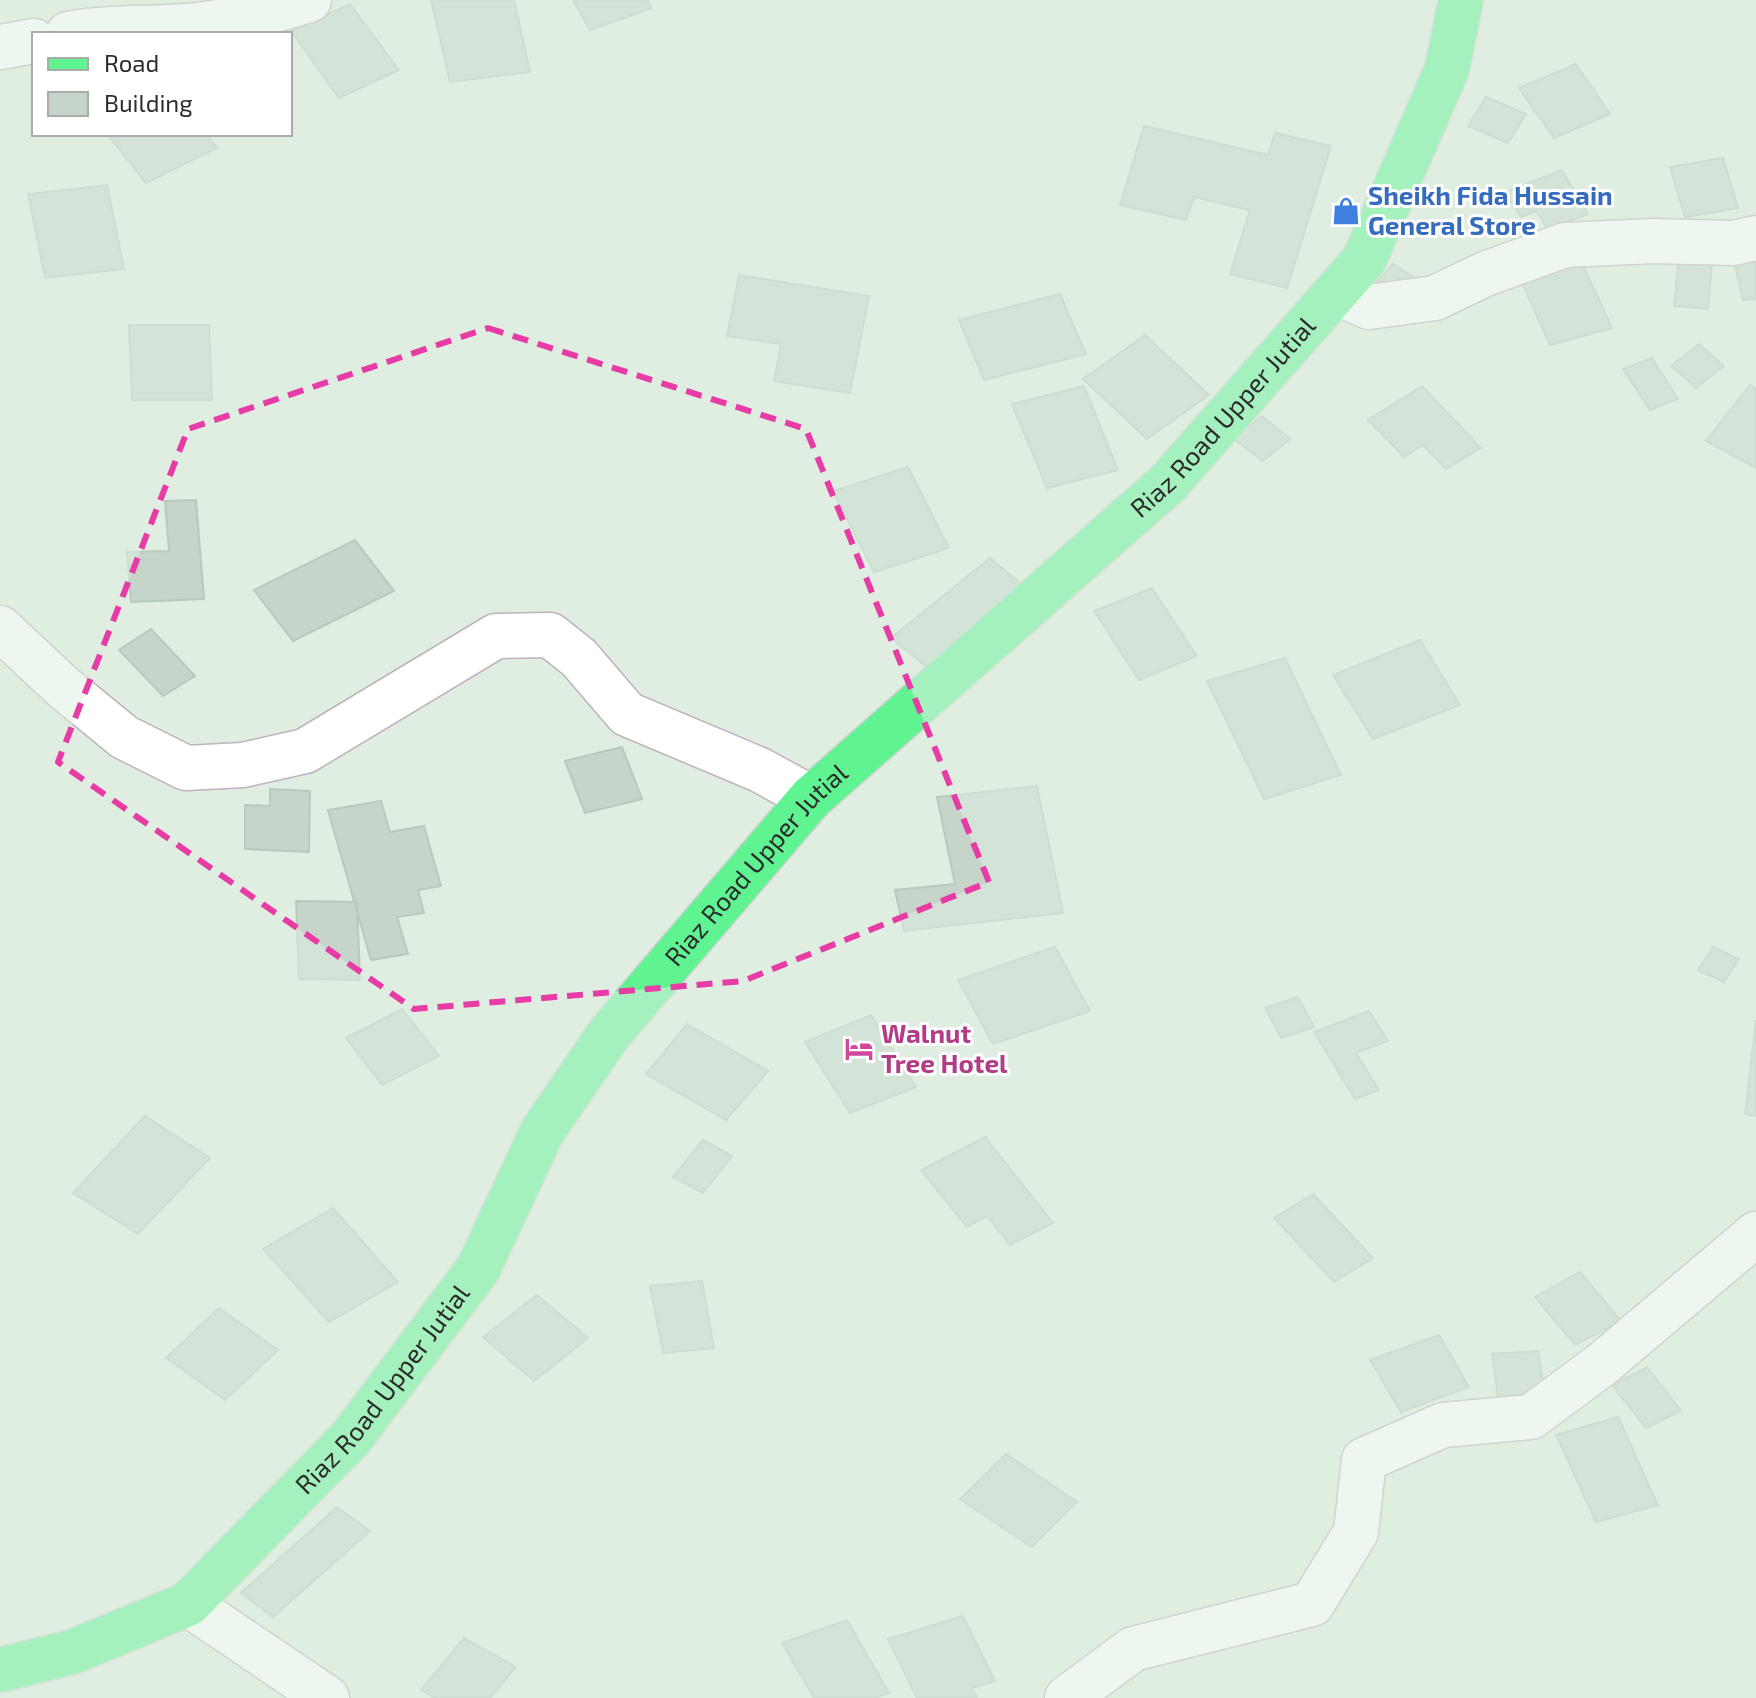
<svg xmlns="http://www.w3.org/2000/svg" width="1756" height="1698" font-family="'Exo 2',sans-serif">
<rect width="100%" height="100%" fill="#dfeee1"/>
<path fill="#c7d4c9" stroke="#b8cabc" stroke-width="2" d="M431,0h83l16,72 -80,10z
M573,0h74l5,8 -62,22z
M350,4l49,66 -60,28 -48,-67z
M1576,64l34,50 -56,24 -35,-50z
M1486,97l40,17 -18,29 -40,-17z
M1144,126l124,29 7,-22 56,13 -44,142 -57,-14 20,-64 -56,-13 -8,23 -66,-15z
M107,134h99l11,14 -71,35z
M1723,158l15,50 -53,9 -15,-50z
M1562,170l26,44 -40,15 -12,-18 -15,6 -15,-25z
M107,185l17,84 -79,9 -17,-84z
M1756,253v46l-13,1 -10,-44z
M1679,257l33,4 -4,48 -34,-3z
M1581,261l31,67 -62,17 -30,-67z
M1393,264l22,14 -16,19 -23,-15z
M739,275l130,21 -19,97 -76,-12 7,-37 -54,-8z
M1060,294l26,60 -102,26 -25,-60z
M129,325h80l3,75h-80z
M1145,335l64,60 -62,44 -64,-60z
M1699,344l25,22 -28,22 -25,-22z
M1652,358l26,41 -28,11 -27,-41z
M1750,385l6,4v79l-50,-27z
M1084,386l34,84 -71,18 -35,-84z
M1422,386l59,62 -35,21 -23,-24 -19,12 -36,-37z
M1262,416l28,23 -27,22 -29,-22z
M908,467l41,81 -75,24 -41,-81z
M196,500l8,99 -73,3 -4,-50 42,-1 -4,-50z
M355,540l39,51 -101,50 -39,-51z
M990,558l36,30 -99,79 -36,-29z
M1152,588l45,68 -58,24 -45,-69z
M151,629l44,47 -32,20 -44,-46z
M1420,640l40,65 -87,34 -40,-64z
M1285,658l56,117 -77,24 -57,-118z
M622,747l20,52 -57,14 -20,-52z
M1037,786l26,127 -159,18 -9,-41 60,-6 -18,-87z
M270,789l40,2 -1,61 -64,-3v-44l25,1z
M381,801l9,31 34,-6 17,60 -23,4 6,23 -27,4 11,37 -37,6 -43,-150z
M296,901l61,1 3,78 -61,-1z
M1055,947l35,64 -97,33 -35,-64z
M1713,947l26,12 -15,23 -26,-12z
M1298,997l16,30 -33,11 -16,-30z
M402,1009l37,47 -57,29 -36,-47z
M1369,1011l19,30 -32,12 23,37 -24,9 -41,-67z
M871,1015l45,72 -66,26 -45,-71z
M1756,1020v96l-11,-2z
M687,1024l81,47 -42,49 -80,-46z
M145,1116l65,42 -72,76 -65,-41z
M985,1137l68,86 -43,22 -23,-29 -20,11 -46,-57z
M703,1140l29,16 -29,37 -30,-16z
M1313,1194l60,64 -39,24 -60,-64z
M333,1208l65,74 -69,40 -66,-73z
M1580,1272l41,49 -46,24 -40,-48z
M702,1281l12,67 -51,5 -13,-67z
M537,1295l51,43 -54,43 -51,-44z
M219,1308l59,42 -53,50 -59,-42z
M1439,1335l30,52 -68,25 -31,-52z
M1538,1351l7,42 -47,4 -6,-43z
M1647,1367l34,44 -35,17 -34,-43z
M1618,1417l40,88 -62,17 -40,-87z
M1006,1454l71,48 -45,45 -72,-48z
M337,1507l33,24 -97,86 -32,-24z
M963,1616l32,65 -23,7 5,10h-60l-29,-59z
M847,1620l42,73 -14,5h-61l-32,-55z
M464,1638l52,29 -26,31h-55l-14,-8z"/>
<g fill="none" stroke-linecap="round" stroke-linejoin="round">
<defs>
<path id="minor" d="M68,34c46,-9 92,-4 137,-10 35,-5 70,-13 104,-24
M0,47l34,-6
M1337,293l32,14 66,-9 50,-24 80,-29 88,-4 80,2 23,-5
M0,628l63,59 61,50 62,31 57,-3 62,-14 191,-115 54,-1 29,23 48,56 133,56 51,28
M188,1604l139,94
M1067,1698l66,-49 179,-45 44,-72 8,-72 79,-35 88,-8 70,-52 155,-131"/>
<g id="major">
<path id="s1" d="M0,1670l72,-18 116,-48 162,-165 128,-170 64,-137 67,-98 202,-236 358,-316 195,-222 83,-191 14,-69"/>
</g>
</defs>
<use href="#minor" stroke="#c0b2ba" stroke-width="47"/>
<use href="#major" stroke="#d1d1d1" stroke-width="47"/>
<use href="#minor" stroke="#fff" stroke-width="44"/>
<use href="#major" stroke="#5ff392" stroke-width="44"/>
</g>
<path d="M0 0H1756V1698H0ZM488,328l318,101 183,453 -246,99 -329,28 -356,-247 130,-333z" fill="#dfeee1" fill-opacity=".55" fill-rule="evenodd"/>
<path fill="none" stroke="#e73ba5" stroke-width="6" stroke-dasharray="16 10" stroke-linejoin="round" d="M488,328l318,101 183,453 -246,99 -329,28 -356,-247 130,-333z"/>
<defs>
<symbol id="shop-bare" viewBox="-9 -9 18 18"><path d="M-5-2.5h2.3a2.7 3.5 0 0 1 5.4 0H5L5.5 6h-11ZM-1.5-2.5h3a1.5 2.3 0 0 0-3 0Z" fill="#3f7fe0" stroke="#fff" stroke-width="2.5" paint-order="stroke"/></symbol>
<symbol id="hotel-bare" viewBox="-9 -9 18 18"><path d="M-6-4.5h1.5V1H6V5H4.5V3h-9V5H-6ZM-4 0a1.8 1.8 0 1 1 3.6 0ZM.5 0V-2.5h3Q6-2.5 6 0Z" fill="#d1479c" stroke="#fff" stroke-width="2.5" paint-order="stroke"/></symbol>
</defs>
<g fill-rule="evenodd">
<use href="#shop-bare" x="1326" y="191" width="40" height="40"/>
<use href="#hotel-bare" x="839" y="1029" width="40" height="40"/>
</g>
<g text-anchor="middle" stroke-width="6" stroke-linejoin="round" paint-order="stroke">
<g font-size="26" font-weight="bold" fill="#366cbe" stroke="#fff" text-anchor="start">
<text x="1368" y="205">Sheikh Fida Hussain<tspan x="1368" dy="30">General Store</tspan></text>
</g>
<g font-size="26" fill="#2c2c2c" stroke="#fff">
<text dy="9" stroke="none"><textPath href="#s1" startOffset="1786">Riaz Road Upper Jutial</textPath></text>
<text dy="9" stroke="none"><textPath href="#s1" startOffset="1138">Riaz Road Upper Jutial</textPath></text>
<text dy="9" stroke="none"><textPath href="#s1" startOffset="490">Riaz Road Upper Jutial</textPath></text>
</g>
<g font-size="26" font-weight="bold" fill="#b23c85" stroke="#fff" text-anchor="start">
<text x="881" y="1043">Walnut<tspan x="881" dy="30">Tree Hotel</tspan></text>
</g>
</g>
<rect x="32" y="32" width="260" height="104" fill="#ffffff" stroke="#ababab" stroke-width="2"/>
<rect x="48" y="58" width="40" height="12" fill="#5ff392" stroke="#ababab" stroke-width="2"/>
<text x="104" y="72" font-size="24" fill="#2c2c2c">Road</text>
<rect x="48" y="92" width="40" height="24" fill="#c7d4c9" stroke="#ababab" stroke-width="2"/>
<text x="104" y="112" font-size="24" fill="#2c2c2c">Building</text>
</svg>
